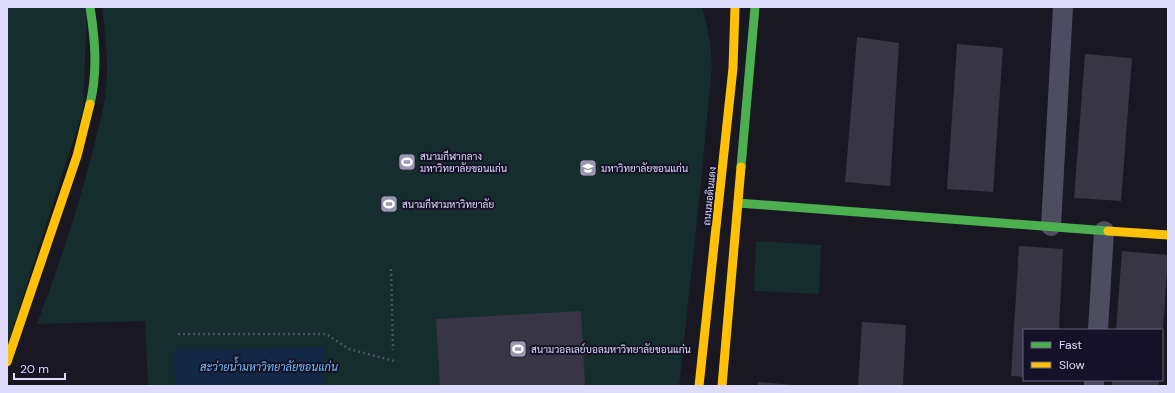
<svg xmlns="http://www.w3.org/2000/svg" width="1175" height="393" font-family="'DM Sans',Sarabun,sans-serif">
<rect width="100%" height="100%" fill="#181722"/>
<path fill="#162d2d" d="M7,7h80l-4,104 -76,235z
M102,7h600c6,20 9,38 10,59l-14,147 -19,173h-531l-3,-65 -108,3c21,-56 40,-112 55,-170 5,-21 12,-44 14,-65 3,-25 -1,-57 -4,-82z
M756,241l65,4 -2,49 -65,-3z"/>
<path fill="#132846" d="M324,347v39h-149l-1,-36z"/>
<path fill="#383544" d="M857,37l42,6 -9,143 -45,-4z
M957,44l46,4 -10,144 -46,-3z
M1085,54l47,4 -11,143 -47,-3z
M1019,246l44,3 -4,81h-35v47l-13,-1z
M1122,251l46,4 -5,75h-47z
M581,311l4,75h-145l-4,-67z
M862,322l44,3 -3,61h-45z
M1112,380h47v6h-47z
M758,382l36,3v1h-36z"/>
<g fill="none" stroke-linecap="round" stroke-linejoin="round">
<path stroke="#47535e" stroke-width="2.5" stroke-dasharray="2 3" stroke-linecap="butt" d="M391,269l2,81
M178,334h148l23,15 45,12"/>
<path stroke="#4d4d62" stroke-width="20" d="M1051,226l12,-219
M1098,330l6,-99
M1094,386v-6"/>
<path stroke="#4caf50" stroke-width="9" d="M90,7c5,32 8,64 0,97
M741,167l14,-160
M738,203l370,28"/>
<path stroke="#ffc107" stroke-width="9" d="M1108,231l60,4
M7,362l70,-206 13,-52
M699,386l34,-318 2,-61
M722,386l19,-219"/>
</g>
<defs>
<symbol id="stadium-square" viewBox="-11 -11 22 22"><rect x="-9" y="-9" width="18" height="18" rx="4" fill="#9996b0" stroke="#151227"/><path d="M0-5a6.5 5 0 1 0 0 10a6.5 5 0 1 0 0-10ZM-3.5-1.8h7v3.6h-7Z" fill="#fff"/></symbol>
<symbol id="university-square" viewBox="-11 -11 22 22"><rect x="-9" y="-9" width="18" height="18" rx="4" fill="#9996b0" stroke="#151227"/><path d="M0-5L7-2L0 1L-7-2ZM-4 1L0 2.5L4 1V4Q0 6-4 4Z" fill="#fff"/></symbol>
</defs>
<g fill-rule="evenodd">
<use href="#stadium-square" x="397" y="152" width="20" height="20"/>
<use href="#university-square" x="578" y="158" width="20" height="20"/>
<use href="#stadium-square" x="379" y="194" width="20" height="20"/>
<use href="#stadium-square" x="508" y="339" width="20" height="20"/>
</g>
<g text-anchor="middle" stroke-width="4" stroke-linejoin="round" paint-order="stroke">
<g font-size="10" fill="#dedbfc" stroke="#151227" text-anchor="start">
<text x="420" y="160">สนามกีฬากลาง<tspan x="420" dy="12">มหาวิทยาลัยขอนแก่น</tspan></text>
<text x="601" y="172">มหาวิทยาลัยขอนแก่น</text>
<text x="402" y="208">สนามกีฬามหาวิทยาลัย</text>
<text x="531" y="353">สนามวอลเลย์บอลมหาวิทยาลัยขอนแก่น</text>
</g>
<g font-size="10" fill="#dedbfc" stroke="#151227">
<text transform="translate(709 196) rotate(-84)" y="4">ถนนมอดินแดง</text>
</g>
<g font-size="11" font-style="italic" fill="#72bcf3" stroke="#151227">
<text x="269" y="371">สะว่ายน้ำมหาวิทยาลัยขอนแก่น</text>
</g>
</g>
<rect width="1175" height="393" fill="none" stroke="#dedbfc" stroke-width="16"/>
<rect x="1023" y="329" width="140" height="52" fill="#151227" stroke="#65627c"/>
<rect x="1031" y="342" width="20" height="6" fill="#4caf50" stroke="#65627c"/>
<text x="1059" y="349" font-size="12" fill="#dedbfc">Fast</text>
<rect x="1031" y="362" width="20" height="6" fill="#ffc107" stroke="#65627c"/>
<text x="1059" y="369" font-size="12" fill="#dedbfc">Slow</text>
<path d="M14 373v6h51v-6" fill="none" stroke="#dedbfc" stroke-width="2"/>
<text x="20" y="373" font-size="12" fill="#dedbfc" stroke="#151227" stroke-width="3" paint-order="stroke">20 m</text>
</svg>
